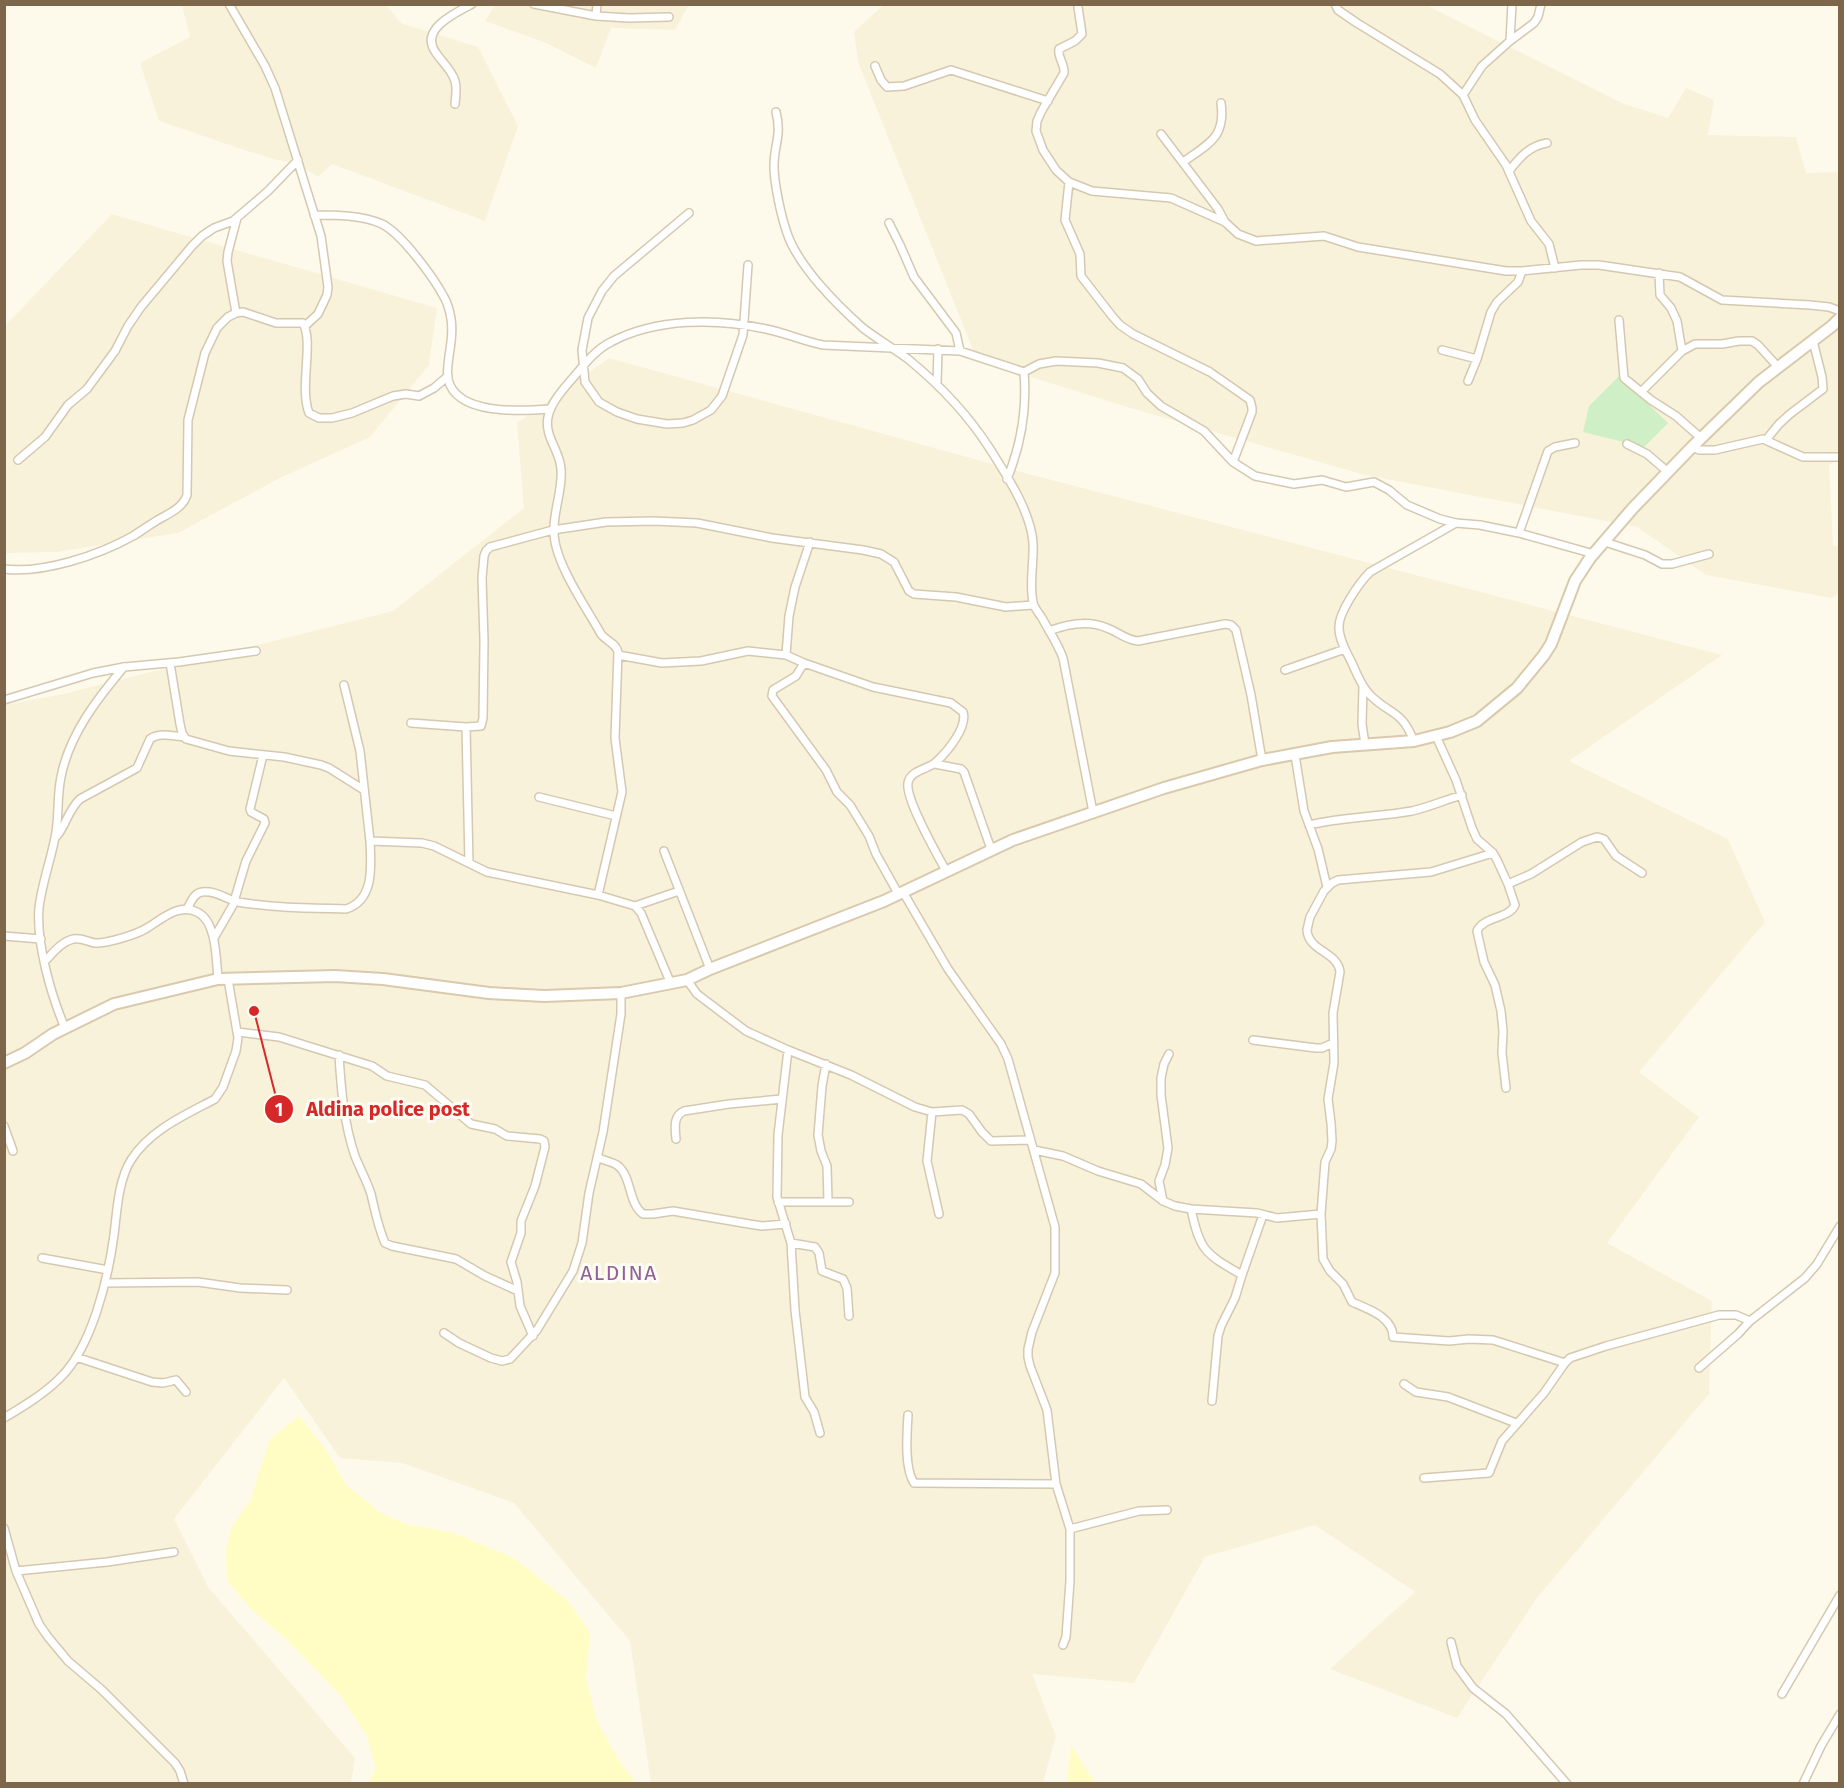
<svg xmlns="http://www.w3.org/2000/svg" width="1844" height="1788" font-family="'Fira Sans',sans-serif">
<rect width="100%" height="100%" fill="#fefaeb"/>
<path fill="#f9f2db" d="M182,5h204l15,18 77,24 40,79 -33,95 -153,-57 -14,13 -22,-14 -19,-3 -30,-9 -88,-30 -19,-58 50,-26z
M495,5h194l-14,25 -64,-2 -15,40 -50,-25 -61,-22z
M883,5h543l196,98 46,15 18,-30 28,12 -6,35 88,2 10,36 33,-1 1,289 -11,3 4,82h6v47l-7,5 -126,-23 -69,-48 -272,-52 -235,-67 -153,-48 -119,-298 -4,-30z
M112,214l325,94 -8,57 -59,72 -90,41 -102,55 -121,19 -52,1 -1,-226z
M609,358l416,115 697,182 -153,106 159,78 37,83 -126,150 60,45 -92,126 105,58 -3,93 -172,204 -80,120 -127,-49 85,-77 -100,-67 -110,32 -71,126 -102,-9 24,62 -13,47 -392,1 -21,-143 -116,-138 -112,-40 -62,-5 -56,-80 -110,141 34,68 147,171 -4,25h-342l-5,-4v-1074l59,-11 330,-83 131,-103 -7,-85z"/>
<path fill="#cfefc6" d="M1619,376l49,47 -24,24 -61,-15 6,-26z"/>
<path fill="#fffdc4" d="M299,1416l27,34 20,35 35,28 25,11 48,9 60,25 54,43 22,31 -4,47 11,42 22,40 17,22h-268l8,-15 -10,-34 -25,-38 -53,-55 -39,-34 -22,-27 -1,-31 6,-23 18,-25 20,-62z
M1071,1745l24,38h-28z"/>
<g fill="none" stroke-linecap="round" stroke-linejoin="round">
<defs>
<path id="street" d="M229,4l36,62 10,22 46,148 7,51 -1,8 -9,19 -13,12
M534,4l62,12 33,2 40,-1
M1335,4l3,6 19,13 83,51 23,21 12,25 31,45 25,56 18,23 6,24
M1078,7l4,27 -7,7 -16,8c-2,8 6,15 5,24l-23,39 -4,9 -1,10 7,19 13,20 13,12 23,9 79,7 54,24 13,12 18,7 68,-5 34,11 148,24h16l59,-6h18l81,12 42,23 88,5 19,2 11,4
M596,16l1,-12
M1510,41l2,-37
M875,66l6,14 6,7 17,-1 47,-16 97,31
M1463,95l19,-29 28,-25 24,-18 4,-6 3,-13
M455,104c1,-8 2,-16 0,-23 -3,-11 -13,-19 -19,-28 -17,-23 17,-39 36,-49
M776,112c6,24 -2,32 -2,54 0,17 7,50 13,67 11,33 50,72 76,95 14,11 30,20 45,31 33,27 59,54 82,90 17,27 41,63 43,94 1,20 -4,40 0,59 1,6 6,11 9,16 7,13 16,26 21,40l30,154
M1161,134l57,75 7,13
M1183,162c25,-18 43,-24 38,-59
M1509,171c11,-14 20,-25 38,-28
M1069,182l-4,38 15,34 1,22 31,40 8,9 13,9 77,38 40,28 2,8v4l-19,50
M689,213l-75,63 -12,15 -14,27 -6,32 3,32 14,20 18,10 20,7 30,5 16,-1 10,-3 18,-10 11,-14 21,-61 5,-70
M314,215c22,0 48,0 68,9 20,10 52,54 62,73 4,7 6,15 7,22 4,21 -6,43 -3,60 8,37 75,32 102,30
M889,223l11,22 14,32 42,56 4,18
M1659,273l1,22 11,13 6,13 5,30
M236,313l-9,-52 1,-9 9,-34
M1619,320l5,58 27,22 25,16 25,22
M1442,350l35,9
M1024,372l15,-8 17,-3 42,2 25,5 15,11 9,14 14,13 43,25 29,31 22,14 39,8 28,-4 24,7 28,-5 15,8 18,15 33,14 16,4 24,2 39,8 75,21
M1468,381l9,-22 14,-47 6,-10 21,-20 4,-11
M937,384l1,-35
M1641,392l41,-41 13,-7h27l17,-3h13l6,4 20,22
M1766,440l13,-16 11,-10 33,-25 -1,-12 -9,-36
M1627,444l20,10 21,18
M1692,447l7,3h16l48,-11 40,18h37
M18,460l27,-23 23,-32 19,-16 28,-38 13,-25 13,-19 51,-61 10,-10 12,-8 19,-7 35,-30 30,-31
M1007,479c14,-34 20,-71 17,-107
M1519,533l29,-82 7,-4 20,-4
M810,542l-15,45 -6,29 -3,39 18,8 -8,13 -23,14 -1,6 54,74 11,22 13,13 19,31 7,18 23,41
M1605,542l40,13 17,9h10l37,-10
M4,569c39,5 95,-14 129,-33 8,-5 15,-10 23,-15 12,-7 27,-13 31,-26l1,-75 17,-67 12,-25 11,-11 8,-4 7,-1 33,11h27c11,20 -4,64 6,90l10,5h13l20,-5 41,-17 13,-2 13,2 15,-8 14,-12
M1049,631c18,-7 40,-11 58,-3 11,4 19,12 31,13l87,-17 6,1 5,5 15,65 11,65
M618,655l44,8 39,-2 47,-10 38,4
M170,663l10,61 2,9 4,6 43,12 55,6 37,8 8,3 35,22
M804,663l69,24 78,16 12,9c5,15 -16,40 -27,50 -7,7 -26,8 -28,21 -3,16 29,71 38,88
M1285,670l60,-21
M344,685l16,66 10,90 52,2 12,3 53,26 111,23 37,11 6,7 30,71
M1363,687l-1,37 3,20
M4,700l89,-27 31,-6 55,-5 77,-11
M411,723l55,4 3,136
M466,727l15,-1 2,-8 1,-77 -2,-63 2,-22 2,-5 4,-4 63,-17 53,-8 48,-1 43,2 75,15 91,12 18,4 13,8 15,29 5,3 42,3 50,10 27,-2
M1436,736l20,44 16,48 5,11 16,14 4,7 11,24 7,21c-6,14 -31,11 -38,26l7,31 11,23 6,26 2,20 -1,22 4,35
M1414,741c-13,-32 -24,-26 -44,-46 -9,-9 -13,-21 -18,-32 -5,-10 -13,-23 -13,-35 -1,-15 20,-45 31,-56l86,-49
M1295,755l9,56 14,38 9,38
M935,764l26,5 3,3 27,77
M539,797l77,19
M1309,825c34,-8 69,-8 103,-14 17,-4 33,-11 50,-16
M56,837c10,-11 12,-27 24,-38l57,-31 13,-29c9,-7 22,-3 34,-2
M664,851l46,118
M1508,884l23,-10 51,-32 15,-5 7,2 12,17 26,17
M903,892l45,77 53,75 7,15 47,168v46l-23,59 -4,17v8l2,9 17,44 9,74 14,45v52l-4,56 -3,8
M598,895l24,-103 -7,-54 3,-86c-2,-9 -12,-11 -17,-18 -15,-27 -47,-72 -47,-102 -1,-21 9,-42 7,-63 -1,-19 -17,-32 -13,-52 3,-16 19,-32 30,-45 9,-11 19,-23 33,-30 45,-24 106,-24 155,-13 20,4 37,12 57,16l137,6 64,21
M635,906l44,-15
M187,909c4,-7 7,-16 15,-17 13,-2 24,7 36,10 36,6 72,6 108,7 29,-9 25,-44 24,-68
M4,936l37,3
M214,938l19,-33 13,-44 19,-38 -1,-4 -13,-7 -1,-3 13,-54
M45,961c8,-8 16,-19 28,-22 9,-2 14,3 22,4 11,1 43,-9 52,-15 15,-9 32,-25 50,-16 20,9 19,48 21,67
M687,980l10,14 49,37 42,19 63,25 64,32 17,5 30,-2 7,4 13,18 9,9 39,-1
M65,1028c-14,-33 -29,-85 -26,-120 3,-26 13,-51 17,-76 3,-18 1,-37 5,-55 8,-42 36,-78 63,-110
M238,1032l41,5 93,29 15,10 38,9 46,39 24,5 12,7 33,3 4,2 1,6 -10,39 -14,35v12l-10,29 6,20 3,24 13,30
M1253,1040l63,8h6l11,-5
M788,1050l-10,85 -1,62 14,46 4,67 10,87 9,15 6,21
M339,1055c2,34 5,69 16,101 5,13 12,25 16,38 4,17 7,33 14,49l7,3 64,13 29,17 33,15
M826,1064l-4,22 -4,49 3,16 6,15 1,35
M932,1112l-5,49 12,53
M4,1126l9,25
M676,1139c-1,-11 -3,-23 8,-28l45,-7 53,-5
M1034,1150l29,6 35,15 43,13 22,17 12,5 16,3c9,43 15,45 51,66l-7,23 -14,28 -3,10 -6,65
M598,1158c6,2 14,4 19,7 15,11 11,38 26,49h10l20,-3 76,13 13,2 24,-2
M1163,1201l-4,-20 6,-16 3,-17 -7,-53v-17l3,-14 5,-10
M778,1202h71
M1191,1209l66,4 20,5 44,-4 4,-52 6,-13 1,-8 -1,-18 -3,-24 6,-36 -1,-50 7,-41c-2,-20 -32,-21 -33,-42l3,-13 14,-26 8,-8 6,-3 93,-8 62,-19
M1321,1214l2,45 7,12 13,13 9,18c16,7 41,15 41,35l56,4 20,-2 24,1 72,23 5,-5 36,-12 113,-31h17l14,6 55,-43 12,-14 23,-38
M791,1243l24,4 4,6 3,18 21,8 4,9 2,28
M42,1258l66,12
M1242,1275l21,-60
M105,1283l93,-1 42,6 47,2
M444,1333l15,10 32,15 11,3 8,-2 27,-29 36,-59 9,-28 7,-50 14,-61 18,-118v-21
M76,1357l76,25 11,1 13,-3 10,12
M1699,1368l39,-34 12,-13
M1404,1384l12,8 32,5 68,26
M908,1415c-1,18 -4,53 6,68l142,1
M4,1418c20,-12 40,-24 56,-40 32,-31 48,-99 54,-143 3,-24 4,-54 17,-75 19,-30 54,-45 84,-61l8,-12 13,-36 2,-13 -10,-59
M1424,1478l65,-5 13,-32 42,-48 21,-30
M4,1528l12,43 23,53 9,13 20,24 34,29 73,73 5,8 4,13
M1070,1529l69,-18 28,-1
M16,1571l91,-9 67,-10
M1451,1642l6,24 16,22 33,26 61,70
M1782,1694l58,-99
M1803,1784l18,-38 19,-32"/>
<path id="secondary" d="M4,1063l21,-10 28,-19 61,-30 104,-25 117,-3 48,3 106,14 55,3 77,-3 66,-13 23,-11 174,-68 129,-61 151,-52 98,-28 70,-13 82,-6 36,-9 27,-11 40,-33 27,-33 7,-11 24,-63 15,-23 43,-50 59,-61 67,-65 73,-56 8,-8"/>
</defs>
<use href="#street" stroke="#d5c8b1" stroke-width="10"/>
<use href="#secondary" stroke="#d9c9ad" stroke-width="14"/>
<use href="#street" stroke="#fff" stroke-width="7"/>
<use href="#secondary" stroke="#fff" stroke-width="10"/>
</g>
<g text-anchor="middle" stroke-width="6" stroke-linejoin="round" paint-order="stroke">
<g font-size="21" letter-spacing="1.5" fill="#906299" stroke="#fffdf3">
<text x="619" y="1280">ALDINA</text>
</g>
</g>
<path fill="none" stroke="#d62828" stroke-width="2" d="M254 1011L279 1109"/>
<g fill="#d62828" stroke="#fffdf3" stroke-width="2">
<circle cx="254" cy="1011" r="6"/>
<circle cx="279" cy="1109" r="15"/>
</g>
<g font-size="18" text-anchor="middle" font-weight="bold" fill="#fff">
<text x="279" y="1116">1</text>
</g>
<g font-size="20" text-anchor="middle" font-weight="bold" fill="#d62828" stroke="#fffdf3" stroke-width="6" stroke-linejoin="round" paint-order="stroke">
<text x="388" y="1116">Aldina police post</text>
</g>
<rect width="1844" height="1788" fill="none" stroke="#7d664a" stroke-width="12"/>
</svg>
